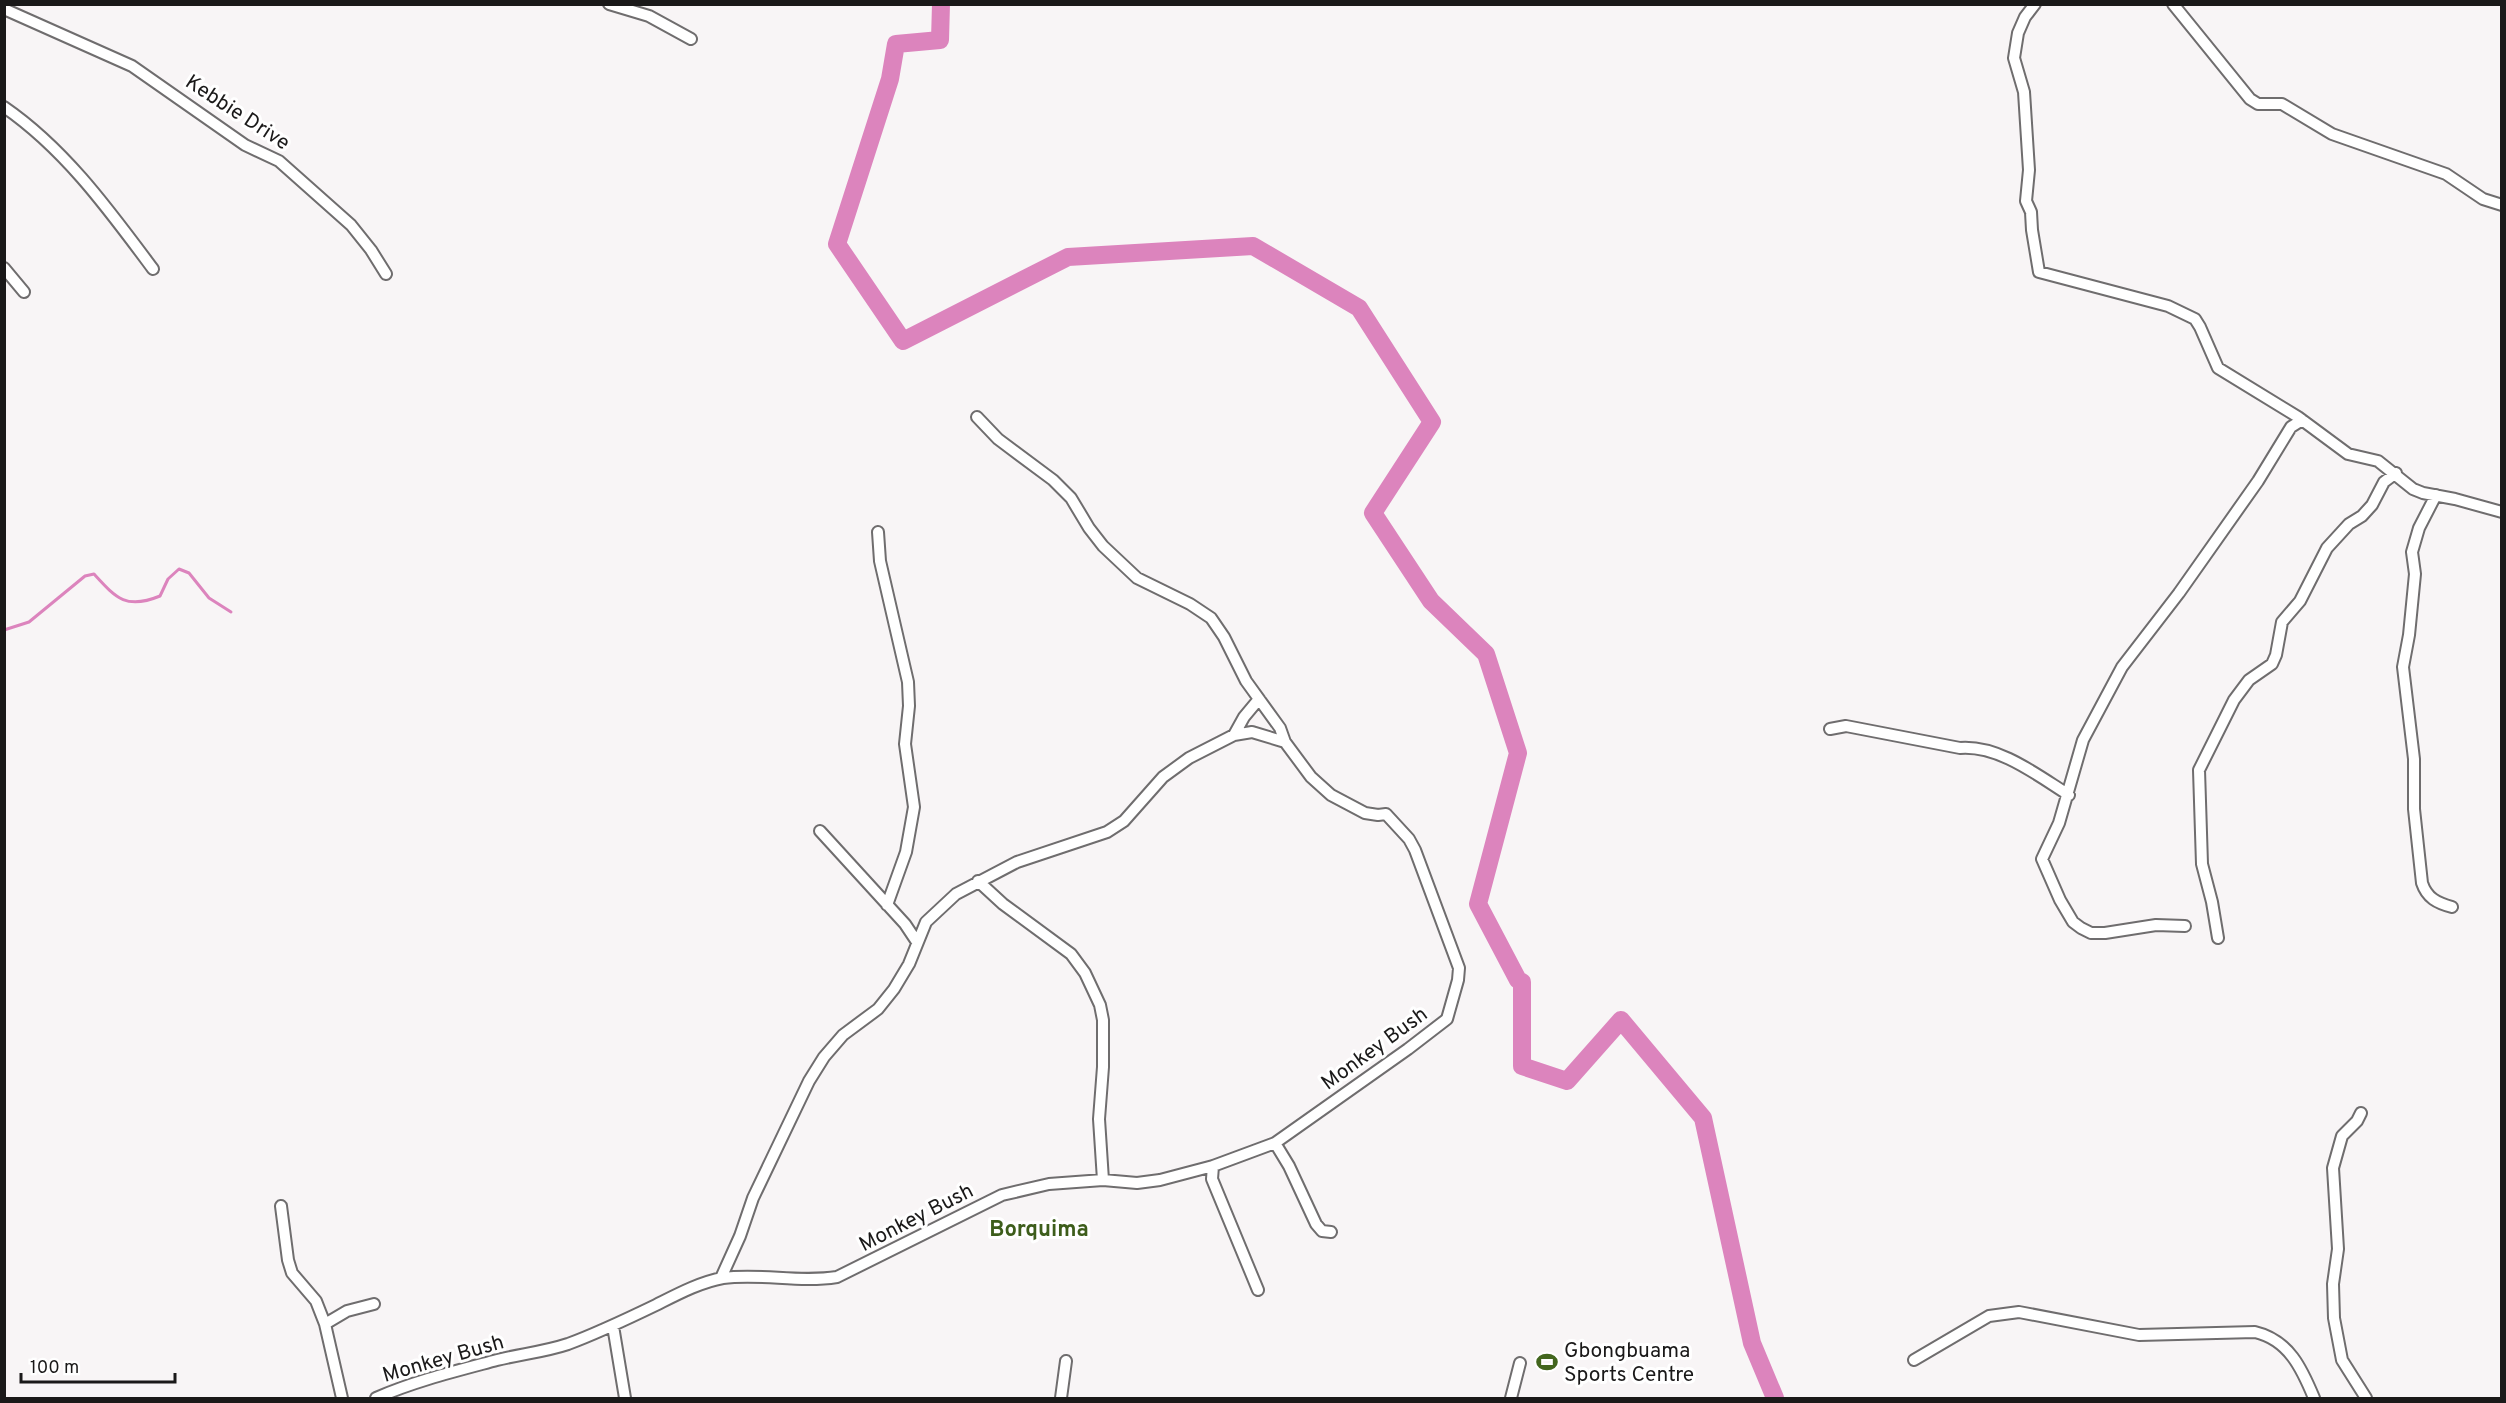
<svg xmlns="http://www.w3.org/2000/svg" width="2506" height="1403" font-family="Overpass,sans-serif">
<rect width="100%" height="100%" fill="#f8f5f6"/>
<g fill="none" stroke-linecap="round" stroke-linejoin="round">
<path stroke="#dc84bd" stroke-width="3" d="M4,630l25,-8 56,-46 9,-2c22,24 32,36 66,22l8,-17 11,-10 10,4 20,25 22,14"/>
<path stroke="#dc84bd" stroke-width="18" d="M941,4l-1,36 -44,4 -6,35 -53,165 66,97 165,-84 185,-11 106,62 73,114 -59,91 58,88 55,53 32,99 -40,151 40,76 4,2v84l45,15 54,-61 82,98 49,225 23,55"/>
<defs>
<path id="minor" d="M609,4l40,12 42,23
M2035,4l-10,13 -7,16 -4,25 10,34 5,78 -3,31 5,11 1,18 7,42 129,34 27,13 5,8 18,41 80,49 50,37 30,7 35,28 10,4 32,6 47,13
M2173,4l77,95 8,5h24l50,30 114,40 37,25 19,6
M4,9l128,57 113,79 34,16 72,64 20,25 15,24
M4,107c61,42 105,103 149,162
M4,268l20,24
M977,417l21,22 55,41 18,18 18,30 14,18 34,32 53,26 21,14 13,19 22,44 34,47 5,14
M2436,495l-17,33 -7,24 3,22 -6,61 -6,32 11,92v50l8,74c5,15 15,20 30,24
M878,532l2,29 28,121 1,24 -4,38 9,63 -8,45 -19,53
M1830,729l16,-3 114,22c39,-3 77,27 109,47
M1234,735l10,-18 15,-18
M820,831l85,93 12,18
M978,881l25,23 68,50 14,19 15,32 3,15v47l-4,52 4,61
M2185,926l-29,-1 -51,8h-14l-10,-5 -8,-6 -13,-22 -18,-41 17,-36 24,-83 39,-73 57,-74 79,-112 33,-54 11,-7
M2218,938l-6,-36 -10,-38 -3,-94 35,-70 15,-20 23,-16 4,-9 6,-33 18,-21 27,-53 22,-24 13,-8 10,-11 12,-23 12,-9
M2361,1113l-4,8 -15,15 -9,32 5,81 -5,35 1,34 8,42 24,38
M1275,1143l14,23 27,58 6,7 9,1
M1213,1166l-1,13 46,111
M281,1206l7,54 4,13 24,28 9,23 17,74
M325,1324l22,-13 27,-7
M613,1326l12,72
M1914,1360l75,-44 30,-4 120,23 116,-3c34,8 47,37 59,66
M376,1398c39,-17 80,-27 121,-38 24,-6 47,-8 71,-16 30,-11 59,-25 88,-39 20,-10 44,-23 67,-27 38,-5 76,5 114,-1l165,-82 47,-11 54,-4 34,3 23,-3 53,-14 62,-23 133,-94 39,-30 11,-39 1,-12 -44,-118 -6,-11 -23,-25 -8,1 -13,-2 -34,-18 -20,-18 -26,-35 -33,-10 -18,3 -45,23 -26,19 -39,44 -17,11 -90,30 -61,32 -30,28 -17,42 -15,25 -16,20 -35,26 -19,22 -15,24 -56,117 -13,38 -19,42
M1061,1398l5,-37
M1511,1398l9,-35"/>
</defs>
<use href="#minor" stroke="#6f6d6e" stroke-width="14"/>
<use href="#minor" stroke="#fff" stroke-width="10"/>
</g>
<defs>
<symbol id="stadium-bare" viewBox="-9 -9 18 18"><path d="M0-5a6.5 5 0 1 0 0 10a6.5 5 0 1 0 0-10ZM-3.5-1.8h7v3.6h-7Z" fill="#43661e" stroke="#fff" stroke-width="2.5" paint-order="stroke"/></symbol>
</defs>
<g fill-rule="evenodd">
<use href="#stadium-bare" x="1532" y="1347" width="30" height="30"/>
</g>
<g text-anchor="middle" stroke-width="6" stroke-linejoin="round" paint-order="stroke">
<g font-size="21" fill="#1a1919" stroke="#fff">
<text transform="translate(238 112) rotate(33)" y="7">Kebbie Drive</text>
<text transform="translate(1374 1048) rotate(-36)" y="7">Monkey Bush</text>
<text transform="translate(916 1217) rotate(-27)" y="7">Monkey Bush</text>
<text transform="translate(443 1358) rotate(-16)" y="7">Monkey Bush</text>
</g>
<g font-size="21" fill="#1a1919" stroke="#fff" text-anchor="start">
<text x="1564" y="1357">Gbongbuama<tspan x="1564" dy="24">Sports Centre</tspan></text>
</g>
<g font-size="22" font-weight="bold" fill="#3d5d1b" stroke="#fff">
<text x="1039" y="1236">Borquima</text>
</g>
</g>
<rect width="2506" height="1403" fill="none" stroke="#1a1919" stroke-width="12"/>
<path d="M21 1373v9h154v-9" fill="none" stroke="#1a1919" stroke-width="3"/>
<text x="30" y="1373" font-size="18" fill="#1a1919" stroke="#ffffff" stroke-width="4.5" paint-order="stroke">100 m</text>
</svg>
